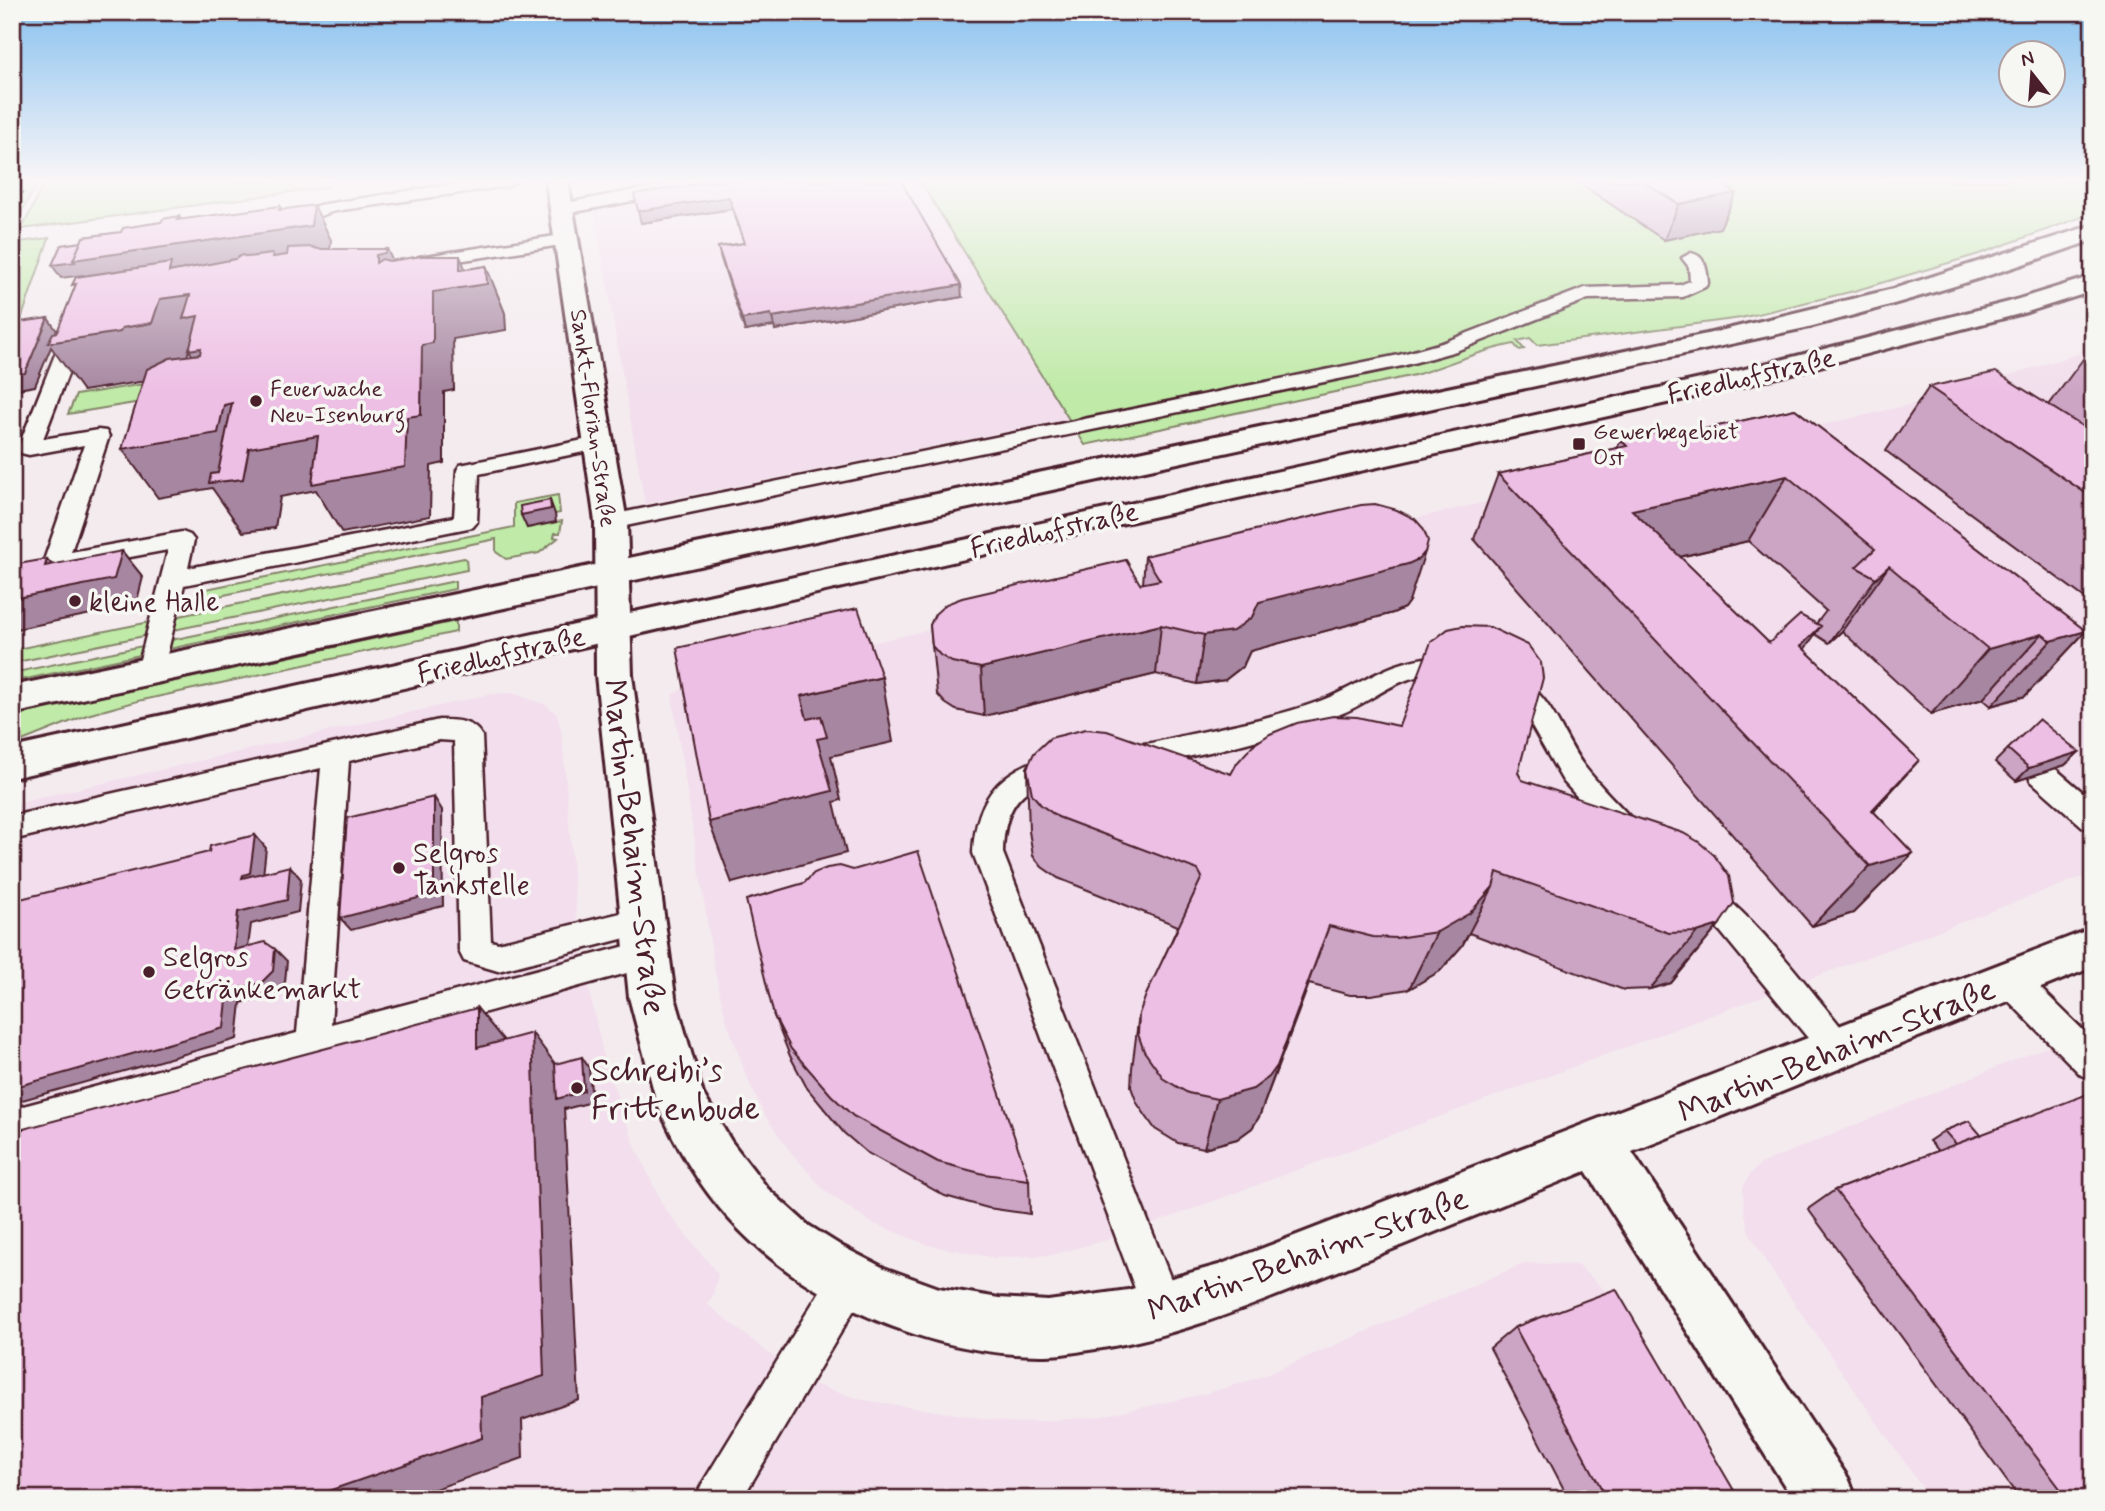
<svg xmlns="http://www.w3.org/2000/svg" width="2105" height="1511" font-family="Mynerve,sans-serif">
<rect width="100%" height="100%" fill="#f4ebef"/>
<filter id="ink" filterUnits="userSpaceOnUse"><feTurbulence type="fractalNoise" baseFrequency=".0143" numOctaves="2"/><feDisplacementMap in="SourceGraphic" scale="14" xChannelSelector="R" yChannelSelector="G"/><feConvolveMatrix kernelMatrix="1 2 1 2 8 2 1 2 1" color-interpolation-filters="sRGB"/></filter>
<g filter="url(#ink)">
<path fill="#f2deec" d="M789,181h131l149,238 -424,85 -51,-294z
M2093,349v524l-976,364 -65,18 -57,3 -67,-13 -56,-22 -47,-32 -35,-40 -26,-37 -18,-39 -20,-56 -11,-47 -43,-277 17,-10 1242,-285z
M512,693l34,12 11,9 5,20 15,189 15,81 13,58 30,84 29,62 54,66 -5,21 -6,9 60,48 49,33 47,15 151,23 83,-6 107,-23 57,-17 264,-114 52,2 49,44 114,190h-1728v-695l479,-110z
M2093,1028v471h-163l-162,-234 -19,-33 -5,-23 -1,-21 7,-14 12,-11z"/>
<path fill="#bfeaa7" stroke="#848469" stroke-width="2" d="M12,181h27l-27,48z
M45,181h283l-1,6 -305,42z
M920,181h1173v32l-114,41 -125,37 -113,27 -204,27 -7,-7 -13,3 7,8 -5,1 -5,-6c-34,6 -66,21 -99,31l-330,70z
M49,238l-37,108v-103z
M194,376l-5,18 -121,20 8,-19z
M558,495l2,18 -34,7 1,8 35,-7 -2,12h-5l-1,4 4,1 -19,15 -33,6 -10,-7v-13l-301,62 1,-10 318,-64v-24z
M464,558l2,1 1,11 -455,93v-13z
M455,581v8l-443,93v-9z
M456,621v11l-318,69 -51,14 -75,30v-29z"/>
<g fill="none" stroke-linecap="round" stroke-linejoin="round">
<defs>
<path id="lane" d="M472,181h44l-8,5 -159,23c-7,1 -16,2 -23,5 -14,5 -39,22 -53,8l3,-4 27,-4 16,-9z
M683,181h37l-8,5 -132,25 -19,3 -8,-5 8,-5z
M568,234l9,5 -3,4 -155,24 -9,-5 9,-5z
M1691,253c15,3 16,17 17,30l-3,4 -22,10 -95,2 -132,52 -54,15 -791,163 -8,-2 -4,-5 4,-5 8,-2 788,-160 43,-12 143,-55 95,-3 10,-4 -1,-14 -7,-9z
M76,321l10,6 -43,112 55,-9 8,1 3,5 -38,116 111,-20 8,3 4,5 -6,28 266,-51 3,-47 3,-5 138,-28 8,1 3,5 -3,5 -8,1 -119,25 -2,48 -4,5 -289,58 -21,86 -4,7 -9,2 -9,-2 -4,-7 31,-121 -113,21 -9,-2 -3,-6 41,-118 -55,10 -8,-2 -3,-5 48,-121z
M1435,657l32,4 4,7 -4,7c-18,5 -39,-3 -58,4 -25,8 -46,27 -71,36 -38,15 -188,58 -222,48l-4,-8 4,-8 36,-4c56,-14 114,-22 168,-42 42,-16 68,-41 115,-44z
M1510,675c40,12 51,61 74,91 17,22 37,40 55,61l5,8 -5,8 -10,4 -10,-4 -56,-62 -35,-61 -31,-35 4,-7z
M439,720c16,0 34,0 43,16l9,205 7,2 143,-35 11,3 5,10 -5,10 -11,3 -143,37 -34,-10 -5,-10 -5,-210 -15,-1 -90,21 -18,263 314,-83 11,4 5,10 -5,10 -644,178v-34l285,-76 24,-265 -309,72v-24z
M1062,752l10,3 4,8 -4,8c-48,15 -68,29 -69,82l180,457 -6,14 -14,6 -14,-6 -6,-14 -170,-457c3,-62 32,-86 89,-101z
M2041,762l10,3 42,36v30l-10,-4 -52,-46 -4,-8 4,-8z
M1697,880c44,15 120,119 153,158l5,11 -5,11 -12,5 -12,-5 -106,-129 -34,-29 -4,-9 4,-9z
M2010,965l12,5 71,70v40l-12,-5 -83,-85 -4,-10 4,-10z
M850,1260l14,5 5,14 -5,14 -122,206h-47l7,-15 134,-219z"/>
<path id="street" d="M546,181h22l59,341 5,153 43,322 28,97 28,47 37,48 40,36 35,22 41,21 55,20 60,10 49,3 80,-11 91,-25 874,-337v39l-461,185 216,326 9,21h-64l-207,-328c-84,34 -169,68 -253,102 -80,32 -158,65 -244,77 -14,2 -29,5 -43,5 -72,1 -146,-20 -210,-54 -86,-46 -141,-109 -179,-198l-28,-106 -33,-322 -1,-153z"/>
<path id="secondary" d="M2093,225v15c-95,34 -191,63 -288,88l-1793,386v-28l1695,-352 186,-45z
M2093,276v15l-66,21 -288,75 -709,157 -1018,234v-30l1725,-377 272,-69z"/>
</defs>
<use href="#lane" stroke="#4a1f2b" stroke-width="5"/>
<use href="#street" stroke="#4a1f2b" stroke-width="6"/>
<use href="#secondary" stroke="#4a1f2b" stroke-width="6"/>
<use href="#lane" fill="#f6f6f2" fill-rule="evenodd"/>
<use href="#street" fill="#f6f6f2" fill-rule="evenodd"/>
<use href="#secondary" fill="#f6f6f2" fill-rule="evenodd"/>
</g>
<path fill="#cca4c4" stroke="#4a1f2b" stroke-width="2" fill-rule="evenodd" d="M718,181l244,116 -187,33 -1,-4 -29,5 -24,-72 -3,-12 26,-4 -12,-34 -91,14z
M1576,181h140l20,12 -16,35 -56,12z
M2089,351h4v253l-207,-153 43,-64 120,18z
M1795,409l291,222 -61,65 -34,10 -8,-7 -52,15 -89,-83 -13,12 -14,-9 -11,15 115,111 -46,51 40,42 -60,60 -41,13 -338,-387 24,-65 119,-26 4,-8 48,-3zM1748,541l78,70 -10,13 -47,19 -89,-86z
M1145,556l264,45 -5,7 -11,5 -143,38 -7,15 -18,14 -28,4 -41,-10 -172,42 -28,-6 -11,-7 -8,-9 -7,-69 213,-41z
M2008,749l71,3 -14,13 -49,16 -21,-19z
M1027,768l204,6 287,-1 4,7 197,145 -48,58 -21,6 -26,1 -155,-57 -7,13 -22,25 -31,18 -38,6h-21l-41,-11 -50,133 -7,11 -15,11 -33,9 -26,-5 -23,-14 -18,-26 -6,-16 1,-19 7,-54 39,-88 -120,-48 -16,-11 -9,-11 -4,-25z
M774,1016l255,164 1,34 -42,-6 -43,-12 -79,-44 -22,-19 -37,-45 -17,-32z
M1969,1121l124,378h-73l-212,-290 27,-19 103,-39 -9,-10 15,-10z
M1515,1327l224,172h-170l-79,-151z"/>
<path fill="#a686a0" stroke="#4a1f2b" stroke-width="2" d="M1736,193l-16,35 -56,12 15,-36z
M729,197l3,12 -91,14 -3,-12z
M314,205l17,35 -2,22 -111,80 2,56 -31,-48 10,-5 -9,1 -7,25 -31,9 -69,11 -32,-44 -16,39 -23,4v-15l36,-57 9,13 40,-35 -14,-21 -22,3 -9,-13 125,-45 2,-4 15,27 85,-33 1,-4 12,23z
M387,249l21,46 -32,-32v-8z
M460,256l12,30 14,-20 19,47 1,17 -53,9 1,51 -10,2v71l-13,3 -1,50 -88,17 -26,-43 -36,7 -5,31 -32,4 -31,-44 -54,10 -36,-49 102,-44 8,-2 175,14 26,-125 27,-22z
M961,285l1,12 -187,33 -3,-13z
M771,314l3,12 -29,5 -3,-12z
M1787,476l-39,65 -147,34 31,-65z
M550,500l5,14 1,8 -29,6 -6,-13z
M122,551l21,26 -7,28 -124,25v-31l33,-33 2,-7 23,26z
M1425,552l-16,49 -5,7 -11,5 -143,38 -7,15 -18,14 -28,4 7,-49 55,-33z
M1889,566l-47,65 -13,12 47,-65z
M1161,625l-5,49 -172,42 -3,-48z
M1821,626l-46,65 26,-45z
M2086,631l-61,65 -34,10 60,-65z
M2042,634l-59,65 -52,15 57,-65z
M882,677l11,65 -62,14 10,44 -7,2 12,51 -114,30 -23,-61 108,-62 -16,-64z
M2079,752l-14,13 -49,16 13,-13z
M1919,760l-56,63 9,-13z
M434,797l8,13 1,96 -92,24 -11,-12z
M255,835l11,13 -4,37 -20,-7z
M1913,853l-60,60 -41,13 58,-60z
M290,866l11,13 -3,33 -47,12 -5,38 -12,-12 4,-38z
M1493,887l-31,59 -22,25 -31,18 28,-57z
M1719,925l-48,58 -21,6 47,-57z
M1329,926l-70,191 -7,11 -15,11 -33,9 13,-49z
M275,949l12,12 -2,21 -11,12 -33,9 -4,36 -225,64v-15l216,-97z
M477,1008l33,40h-33z
M532,1033l30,40 20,-16 7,11 3,34 -27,7 -1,-2 15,293 -57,20 1,38 -108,38 1,3h-111l176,-102z"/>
<path fill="#edbfe4" stroke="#4a1f2b" stroke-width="2" d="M718,181h183l60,104 -189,32 -1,-3 -29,5 -24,-72 27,-4 -16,-46 -91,14 -4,-17z
M1642,181h74l20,12 -57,11z
M314,205l-3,21 -238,34 10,-23 38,-5 2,-4 38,-6 2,-3 16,-3 -2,4 103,-14 -1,4z
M81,242l-8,18 2,2 -23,3 9,-20z
M312,247l6,2h69l-2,4 -9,2v8l6,-4 7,2 33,-5h38v14l26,-4 1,18 -54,8v51l-11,2 -1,70 -14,2 -2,50 -93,17 6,-48 -69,12 -6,31 -34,4 2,-9 7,-1 14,-70 -8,2 -6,28 -96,16 25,-80 23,-11 30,-4 1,-6 -12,2 9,-34 -15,3 7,-24 -30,4 -8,24 -30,5 -2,4 -72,11 5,-10 4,-1 19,-48 -4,1 4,-8 95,-14 -2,9 66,-13 7,-4 6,2 25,-3v3l14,-2 1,-7z
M48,318l-23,55 -13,2 1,-52z
M1996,372l97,61v65l-164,-111z
M1795,409l291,222 -35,10 -9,-7 -54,15 -99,-83 -13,12 -20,-11 19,-18 -88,-73 -155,34 137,133 31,-28 21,11 -20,20 118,114 -47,50 41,43 -43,13 -372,-392 129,-28 -6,-6 42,-9 6,6z
M550,500l1,9 -30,6 -1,-9z
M1375,504l22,6 18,9 8,9 5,13 -3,11 -6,7 -11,5 -149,38 -7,15 -19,14 -29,4 -43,-10 -180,43 -29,-6 -12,-7 -8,-9 -2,-21 5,-11 11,-10 16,-6 164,-38 14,24 20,-4 -15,-24 216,-51z
M122,551l-8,28 -102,20v-34l35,-6 -2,7z
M858,608l24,69 -81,19 6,23 14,-3 6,21 -10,2 15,52 -123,31 -32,-174z
M1462,626l28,1 38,18 13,18 2,15 -25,95 4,7 161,53 16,9 15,13 15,21 5,27 -15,22 -22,7 -28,1 -172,-61 -4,15 -23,26 -33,19 -41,6 -23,-1 -44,-11 -52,140 -8,11 -16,12 -36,10 -29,-6 -24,-14 -20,-28 -6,-17 1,-20 7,-19 56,-118 -4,-7 -140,-53 -17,-12 -9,-11 -5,-26 7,-15 16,-15 36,-9 21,2 124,43 6,-11 16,-18 17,-11 27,-11 36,-7 24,1 42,9 32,-84 17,-13z
M2039,719l40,33 -50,16 -21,-19z
M434,797v97l-94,24 7,-100z
M255,835l-5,38 -7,2 -1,3 48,-12 -3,34 -49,12 -4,38 31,-8 10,7 -2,22 -12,12 -33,8 -4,37 -212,60v-187l197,-49 1,-6z
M918,851l111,329 -45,-6 -46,-12 -85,-46 -22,-21 -40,-46 -17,-33 -28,-116 58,-17 10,-10 13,-5 13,-2 13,4z
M477,1008v40l55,-15 12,343 -63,21 1,41 -177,61h-293v-367z
M582,1057l2,34 -27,8 -2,-35z
M2093,1092v407h-25l-233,-309z
M1969,1121l12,14 -25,9 -12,-13z
M1616,1289l123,210h-132l-92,-172z
M402,1491v8h-21z"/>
</g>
<linearGradient id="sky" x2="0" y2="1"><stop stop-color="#88c1ef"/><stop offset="0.46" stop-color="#faf6f8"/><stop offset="1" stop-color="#faf6f8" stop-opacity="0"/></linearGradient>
<rect width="2105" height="393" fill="url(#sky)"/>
<g fill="#4a1f2b" stroke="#f6f6f2" stroke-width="2.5">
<circle cx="256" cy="401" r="7"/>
<rect x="1572" y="437" width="14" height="14" rx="3.5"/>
<circle cx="75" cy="601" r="7"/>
<circle cx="399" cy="868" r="7"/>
<circle cx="149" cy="972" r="7"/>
<circle cx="577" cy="1088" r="7"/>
</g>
<g text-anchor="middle" stroke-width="7" stroke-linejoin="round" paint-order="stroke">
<g font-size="23" fill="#4a1f2b" stroke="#f6f6f2" text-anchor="start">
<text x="270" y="396">Feuerwache<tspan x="270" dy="26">Neu-Isenburg</tspan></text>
<text x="1593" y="439">Gewerbegebiet<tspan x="1593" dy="26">Ost</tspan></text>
</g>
<g font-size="23" fill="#4a1f2b" stroke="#f6f6f2">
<text transform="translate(594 418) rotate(82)" y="8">Sankt-Florian-Straße</text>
</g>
<g font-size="28" fill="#4a1f2b" stroke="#f6f6f2">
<text transform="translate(1751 375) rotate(-13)" y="10">Friedhofstraße</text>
<text transform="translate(1054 529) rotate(-13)" y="10">Friedhofstraße</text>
<text transform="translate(501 654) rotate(-13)" y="10">Friedhofstraße</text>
</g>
<g font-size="28" fill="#4a1f2b" stroke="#f6f6f2" text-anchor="start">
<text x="89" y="611">kleine Halle</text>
<text x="413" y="862">Selgros<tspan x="413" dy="32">Tankstelle</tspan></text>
<text x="163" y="966">Selgros<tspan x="163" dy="32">Getränkemarkt</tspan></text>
</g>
<g font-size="33" fill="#4a1f2b" stroke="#f6f6f2">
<text transform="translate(636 847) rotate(83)" y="12">Martin-Behaim-Straße</text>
<text transform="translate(1836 1049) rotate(-22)" y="12">Martin-Behaim-Straße</text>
<text transform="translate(1307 1253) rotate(-20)" y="12">Martin-Behaim-Straße</text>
</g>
<g font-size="33" fill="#4a1f2b" stroke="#f6f6f2" text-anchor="start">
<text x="591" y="1081">Schreibi’s<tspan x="591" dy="38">Frittenbude</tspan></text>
</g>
</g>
<rect width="2105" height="1511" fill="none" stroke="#f6f6f2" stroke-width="42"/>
<rect x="21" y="21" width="2063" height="1469" fill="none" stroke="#4a1f2b" stroke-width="2.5" filter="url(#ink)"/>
<g transform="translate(2032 74) rotate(343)"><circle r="33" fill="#f6f6f2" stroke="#b1a0a2" stroke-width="2"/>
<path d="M0-5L12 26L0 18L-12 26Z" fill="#4a1f2b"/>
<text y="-10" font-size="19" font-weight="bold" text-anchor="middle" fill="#4a1f2b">N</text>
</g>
</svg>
